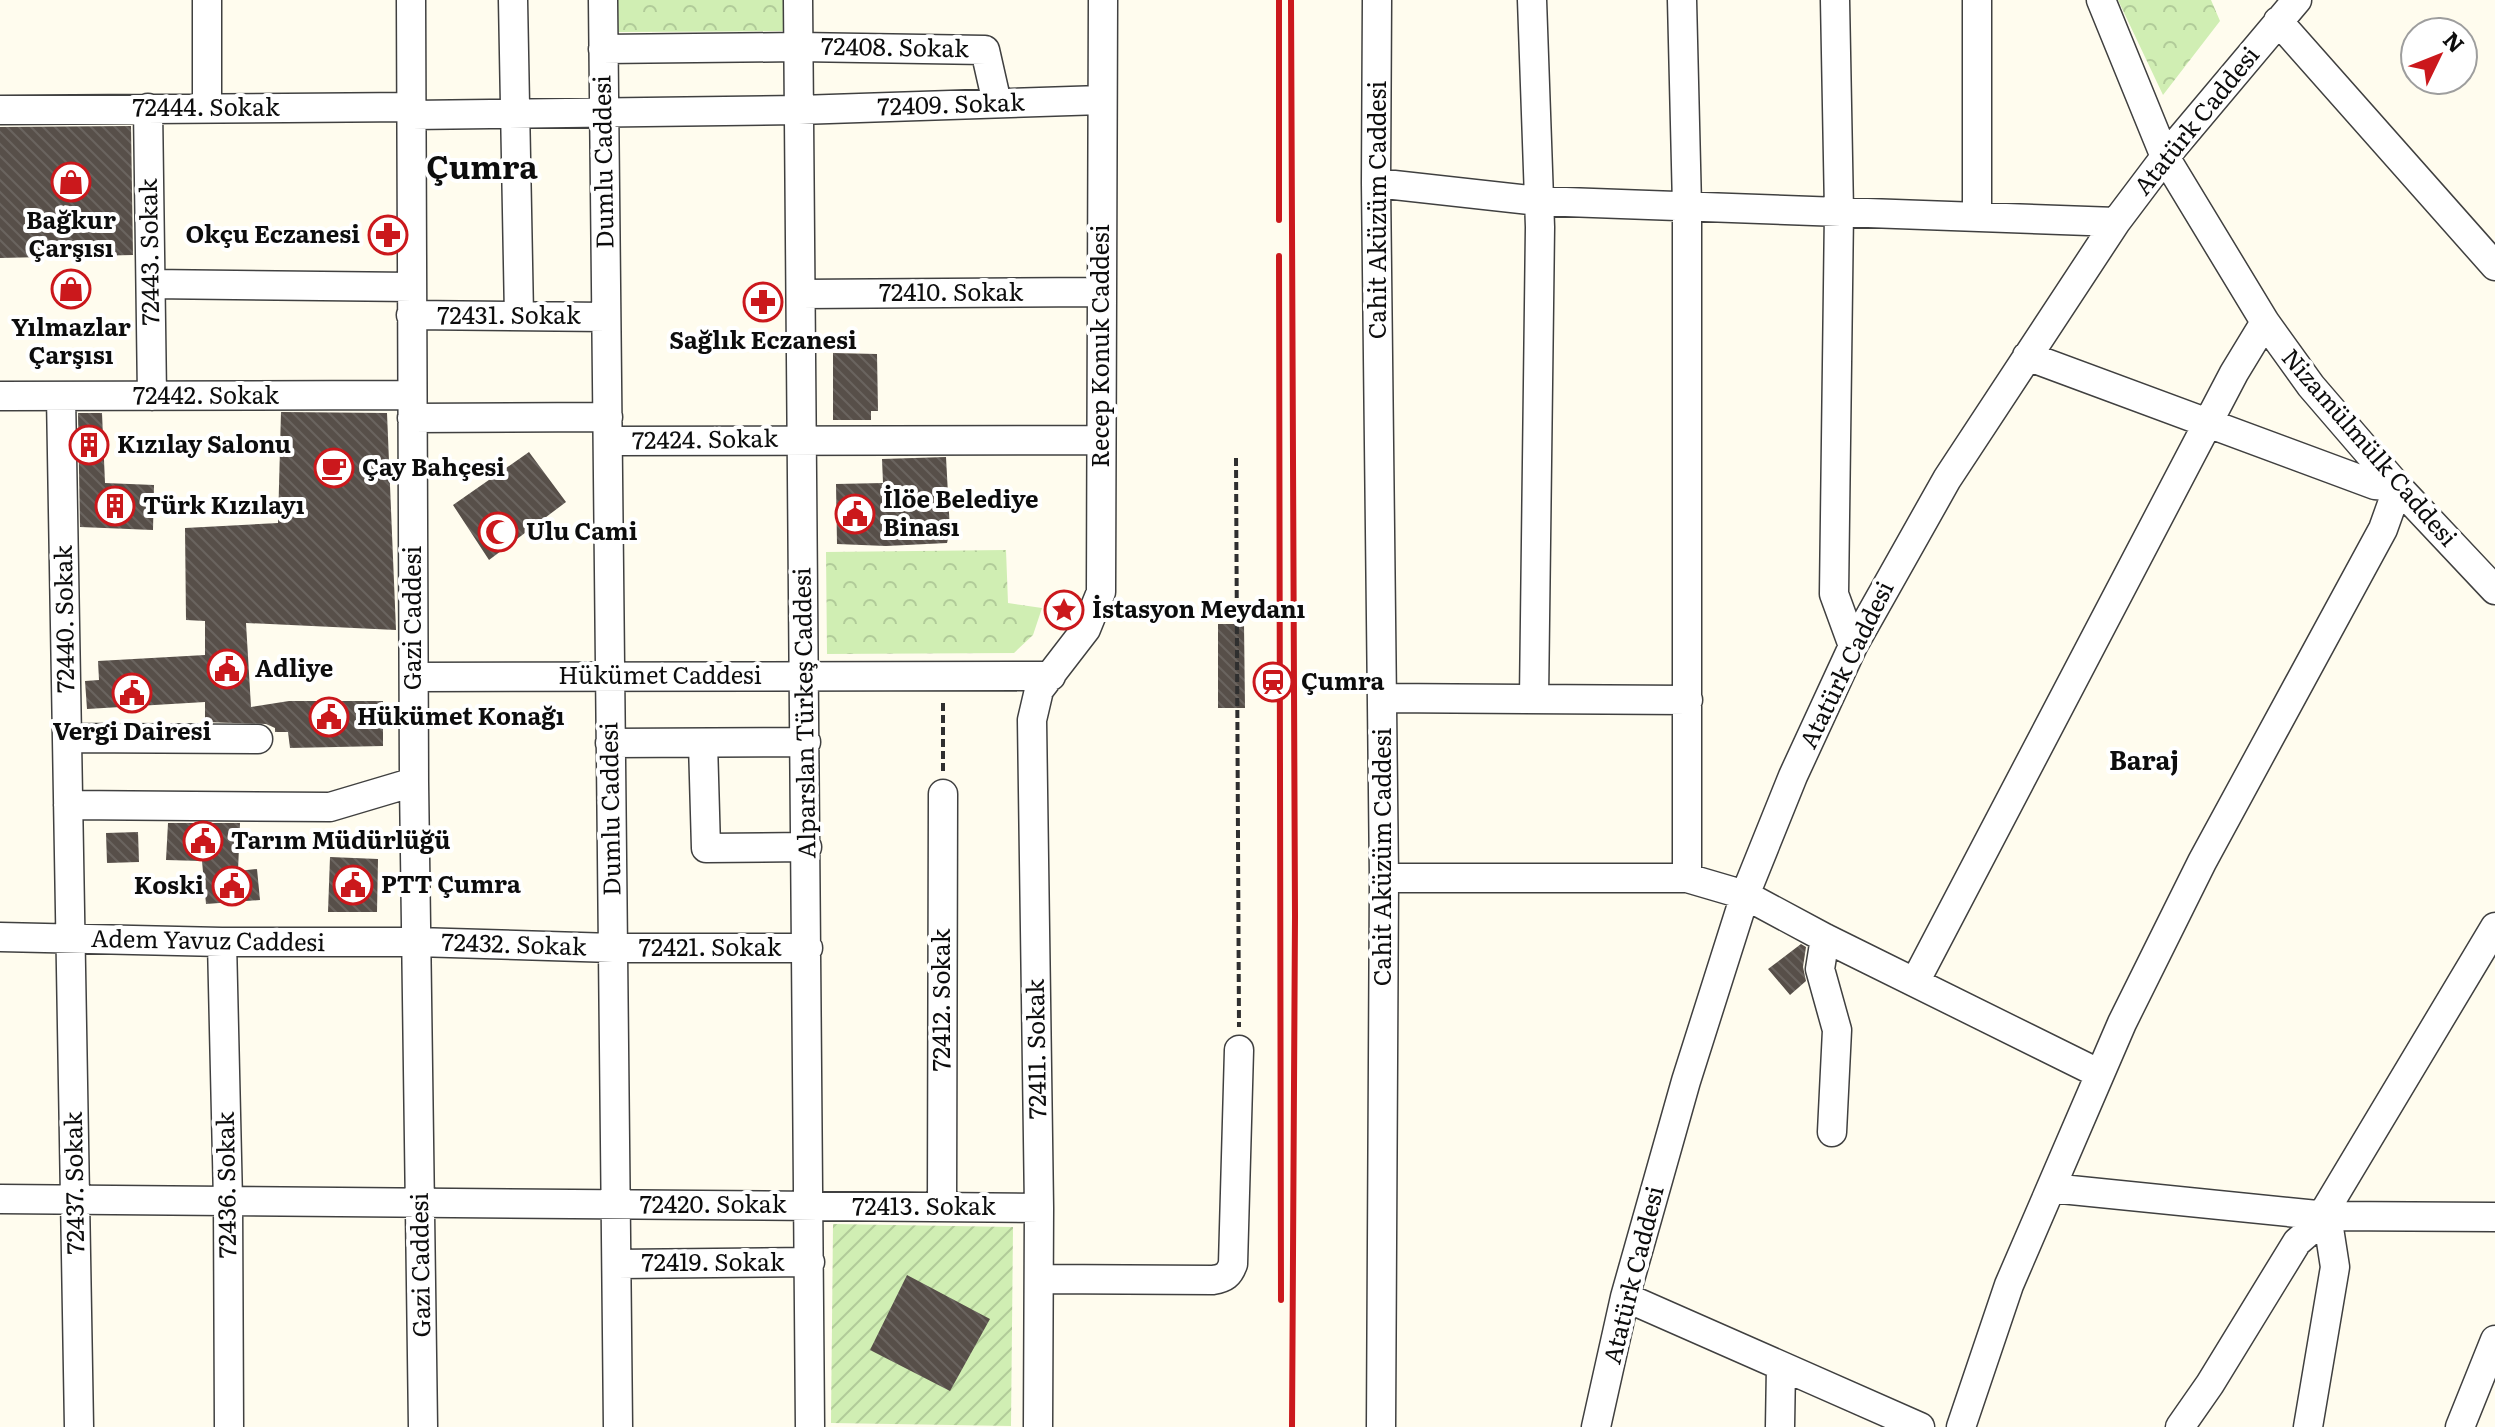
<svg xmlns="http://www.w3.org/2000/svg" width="2495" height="1427" font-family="Literata,serif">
<defs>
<pattern id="park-crowns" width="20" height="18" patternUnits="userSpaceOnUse" patternTransform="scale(2)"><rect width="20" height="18" fill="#d0eeb3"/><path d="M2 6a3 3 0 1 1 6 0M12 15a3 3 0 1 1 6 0" fill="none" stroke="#b1cb99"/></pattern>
<pattern id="garden-furrows" width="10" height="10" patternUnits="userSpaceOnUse" patternTransform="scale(2)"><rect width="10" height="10" fill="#d0eeb3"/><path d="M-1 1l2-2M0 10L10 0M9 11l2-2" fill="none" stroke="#b1cb99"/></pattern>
<pattern id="building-back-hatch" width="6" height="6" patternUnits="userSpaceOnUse" patternTransform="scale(2)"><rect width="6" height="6" fill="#574f49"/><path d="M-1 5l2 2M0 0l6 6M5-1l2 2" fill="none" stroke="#6a645f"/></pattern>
</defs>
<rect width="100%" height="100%" fill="#fffcee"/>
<path fill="url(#park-crowns)" d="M617,0h167l1,31 -167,1z
M2118,0h93l9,21 -57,74z
M1006,550l2,53 34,5 -9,27 -19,18 -187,1 -1,-102z"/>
<path fill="url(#garden-furrows)" d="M833,1224l180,3 -2,199 -180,-3z"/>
<path fill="url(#building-back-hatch)" d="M131,126l2,129 -133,3v-131z
M833,353l44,1 1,57h-7v9h-38z
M281,412l106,1 9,217 -150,-7 5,84 38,-6h94v45l-93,2 -2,-16h-13v-4l-9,-4 -61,-2v-20l-118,7 -2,-28 14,-1 -1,-19 107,-6v-34l-19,-1 -1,-92 93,-5z
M78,413h24l3,70 49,2 -1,45 -73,-3z
M529,452l37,50 -77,58 -36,-55z
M946,457l4,74 -3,12 -61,3 -49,-2 -1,-60 47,-1 -1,-24z
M1218,624h26l1,84h-27z
M168,823h72l-2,48 19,-2 3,31 -54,4 -4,-43 -36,-1z
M138,832l1,30 -32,1 -1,-30z
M330,857l48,2 -1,53h-49z
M1801,944l5,3 -3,20 3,14 -16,14 -22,-26z
M907,1275l83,44 -40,72 -80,-41z"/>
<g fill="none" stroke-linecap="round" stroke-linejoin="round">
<defs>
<path id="minor" d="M207,0v108
M411,0l3,782 9,645
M513,0l6,316
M603,0l15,1427
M798,0l12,1427
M1377,0l-1,183 8,695 -3,549
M1532,0l8,227 -6,472
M1682,0l5,206v672
M1835,0l4,211 -5,383 19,52
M1977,0v216
M2101,0l64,157 100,165 46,64 87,101 97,103
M2278,21l217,245
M603,49l196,-2 186,3 12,53
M148,108l4,288
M0,110l412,-3
M412,115l387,-5 303,-10
M1376,183l162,18 578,21
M151,284l261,3
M801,294l300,-2
M411,315l195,2
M0,396l411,-1
M61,396l18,1031
M412,418l196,-1
M608,441l493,-1
M414,677l637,-1
M1382,698l306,2
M67,738l191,1
M610,743l196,-1
M703,743l3,105 101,-1
M68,805l262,2 84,-25
M1384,878h303l58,17 80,43 275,136
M0,937l222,5h194l197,6h195
M1825,938l-5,31 17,61 -5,102
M222,942l6,259 1,226
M1915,982l319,-609 31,-51
M2051,1188l276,28 168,1
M0,1199l1039,9
M942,1207l1,-413
M617,1264l193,-2
M1039,1279l174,1c12,-2 16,-5 20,-16l6,-214
M1625,1297l295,130
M1038,1427l1,-219 -7,-488 7,-30 47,-61 15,-37 2,-592
M1596,1427l29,-130 61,-216 59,-186 48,-119 60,-130 94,-167 169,-257 49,-65 132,-157
M1780,1427l1,-61
M1961,1427l48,-142 113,-262 80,-161 181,-333 15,-42 -23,-2 -348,-129
M2180,1427l30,-43 87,-142 30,-26
M2308,1427l27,-160 -9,-58 169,-282
M2460,1427l35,-87"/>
</defs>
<use href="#minor" stroke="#404040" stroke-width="31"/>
<path stroke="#2f2f2f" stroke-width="4" stroke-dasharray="8 4" stroke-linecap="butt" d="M1236,458l3,569
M943,771v-71"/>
<use href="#minor" stroke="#fff" stroke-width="28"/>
<path stroke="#cb181c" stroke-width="6" d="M1279,0v220
M1291,0l4,916 -3,511
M1279,256l2,1044"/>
</g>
<defs>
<symbol id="shop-ring" viewBox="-11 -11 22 22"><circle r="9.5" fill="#fff" stroke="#cb181c" stroke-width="1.5"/><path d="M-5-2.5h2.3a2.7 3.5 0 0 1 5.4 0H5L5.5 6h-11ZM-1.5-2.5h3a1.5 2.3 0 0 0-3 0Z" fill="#cb181c"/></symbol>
<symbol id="pharmacy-ring" viewBox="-11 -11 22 22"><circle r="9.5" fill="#fff" stroke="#cb181c" stroke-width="1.5"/><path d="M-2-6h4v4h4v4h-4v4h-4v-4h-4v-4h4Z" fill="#cb181c"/></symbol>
<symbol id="building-ring" viewBox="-11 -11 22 22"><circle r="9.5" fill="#fff" stroke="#cb181c" stroke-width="1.5"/><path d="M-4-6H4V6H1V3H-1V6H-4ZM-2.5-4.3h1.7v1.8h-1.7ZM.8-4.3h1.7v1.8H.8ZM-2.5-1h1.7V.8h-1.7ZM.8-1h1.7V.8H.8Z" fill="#cb181c"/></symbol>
<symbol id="cafe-ring" viewBox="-11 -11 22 22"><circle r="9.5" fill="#fff" stroke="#cb181c" stroke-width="1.5"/><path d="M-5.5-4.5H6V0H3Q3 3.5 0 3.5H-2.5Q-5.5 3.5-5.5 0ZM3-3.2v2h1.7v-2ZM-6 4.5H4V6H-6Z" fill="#cb181c"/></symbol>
<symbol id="civic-ring" viewBox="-11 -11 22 22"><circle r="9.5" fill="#fff" stroke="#cb181c" stroke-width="1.5"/><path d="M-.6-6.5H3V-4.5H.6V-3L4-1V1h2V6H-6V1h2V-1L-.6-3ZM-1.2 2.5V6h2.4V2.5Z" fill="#cb181c"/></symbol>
<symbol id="mosque-ring" viewBox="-11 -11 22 22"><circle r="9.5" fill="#fff" stroke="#cb181c" stroke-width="1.5"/><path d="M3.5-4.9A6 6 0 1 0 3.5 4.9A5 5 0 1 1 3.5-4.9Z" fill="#cb181c"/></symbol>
<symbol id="sight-ring" viewBox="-11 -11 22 22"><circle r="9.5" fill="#fff" stroke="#cb181c" stroke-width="1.5"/><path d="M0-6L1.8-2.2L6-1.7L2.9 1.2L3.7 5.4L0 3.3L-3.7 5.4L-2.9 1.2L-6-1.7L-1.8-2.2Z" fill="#cb181c"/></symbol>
<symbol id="station-ring" viewBox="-11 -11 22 22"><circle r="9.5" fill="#fff" stroke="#cb181c" stroke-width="1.5"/><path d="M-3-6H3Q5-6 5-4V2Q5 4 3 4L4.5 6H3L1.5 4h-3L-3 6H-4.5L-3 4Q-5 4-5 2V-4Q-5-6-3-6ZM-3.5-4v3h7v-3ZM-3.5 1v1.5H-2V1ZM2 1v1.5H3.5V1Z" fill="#cb181c"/></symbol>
</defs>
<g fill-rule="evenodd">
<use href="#shop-ring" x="49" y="160" width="44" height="44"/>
<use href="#pharmacy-ring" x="366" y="213" width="44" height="44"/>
<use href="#shop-ring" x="49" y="267" width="44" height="44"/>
<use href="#pharmacy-ring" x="741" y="280" width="44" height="44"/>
<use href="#building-ring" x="67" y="423" width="44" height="44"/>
<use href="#cafe-ring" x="312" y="446" width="44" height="44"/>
<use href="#building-ring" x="93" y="484" width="44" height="44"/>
<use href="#civic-ring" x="833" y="492" width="44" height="44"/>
<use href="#mosque-ring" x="476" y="510" width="44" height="44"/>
<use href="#sight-ring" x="1042" y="588" width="44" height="44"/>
<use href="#civic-ring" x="205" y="647" width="44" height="44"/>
<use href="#station-ring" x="1251" y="660" width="44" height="44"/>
<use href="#civic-ring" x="110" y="671" width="44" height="44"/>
<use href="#civic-ring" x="307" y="695" width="44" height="44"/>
<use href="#civic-ring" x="181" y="819" width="44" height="44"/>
<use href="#civic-ring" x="331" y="863" width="44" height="44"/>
<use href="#civic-ring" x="210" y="864" width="44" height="44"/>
</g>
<g text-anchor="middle" stroke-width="8" stroke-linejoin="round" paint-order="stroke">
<g font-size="24" fill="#0d0d0d" stroke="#fff">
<text transform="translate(895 48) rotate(1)" y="8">72408. Sokak</text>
<text transform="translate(951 105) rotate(-2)" y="8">72409. Sokak</text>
<text x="206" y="116">72444. Sokak</text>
<text transform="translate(2197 121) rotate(-51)" y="8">Atatürk Caddesi</text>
<text transform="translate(604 162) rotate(-91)" y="8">Dumlu Caddesi</text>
<text transform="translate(1378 210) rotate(-90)" y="8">Cahit Aküzüm Caddesi</text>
<text transform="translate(150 252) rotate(-91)" y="8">72443. Sokak</text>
<text x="951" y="301">72410. Sokak</text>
<text x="509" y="324">72431. Sokak</text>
<text transform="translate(1101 346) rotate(-90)" y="8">Recep Konuk Caddesi</text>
<text x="206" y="404">72442. Sokak</text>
<text transform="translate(705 440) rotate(-1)" y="8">72424. Sokak</text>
<text transform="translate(2369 448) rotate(49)" y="8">Nizamülmülk Caddesi</text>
<text transform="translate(413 618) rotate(-90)" y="8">Gazi Caddesi</text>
<text transform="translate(65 619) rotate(-91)" y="8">72440. Sokak</text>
<text transform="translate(1847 665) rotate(-64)" y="8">Atatürk Caddesi</text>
<text x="660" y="684">Hükümet Caddesi</text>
<text transform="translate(805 713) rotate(-91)" y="8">Alparslan Türkeş Caddesi</text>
<text transform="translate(611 809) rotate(-91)" y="8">Dumlu Caddesi</text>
<text transform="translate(1383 857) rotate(-90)" y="8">Cahit Aküzüm Caddesi</text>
<text transform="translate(208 941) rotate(1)" y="8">Adem Yavuz Caddesi</text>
<text transform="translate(514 945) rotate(2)" y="8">72432. Sokak</text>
<text x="710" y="956">72421. Sokak</text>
<text transform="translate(942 1000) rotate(-90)" y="8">72412. Sokak</text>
<text transform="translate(1037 1049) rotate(-91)" y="8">72411. Sokak</text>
<text transform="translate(75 1183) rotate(-91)" y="8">72437. Sokak</text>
<text transform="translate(227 1185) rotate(-91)" y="8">72436. Sokak</text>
<text x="713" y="1213">72420. Sokak</text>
<text x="924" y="1215">72413. Sokak</text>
<text x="713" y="1271">72419. Sokak</text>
<text transform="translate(421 1265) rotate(-91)" y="8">Gazi Caddesi</text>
<text transform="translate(1634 1275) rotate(-76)" y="8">Atatürk Caddesi</text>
</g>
<g font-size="24" font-weight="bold" fill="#0d0d0d" stroke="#fff" text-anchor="start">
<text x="71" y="229" text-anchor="middle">Bağkur<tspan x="71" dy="28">Çarşısı</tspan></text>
<text x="360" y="243" text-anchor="end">Okçu Eczanesi</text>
<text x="71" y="336" text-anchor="middle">Yılmazlar<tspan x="71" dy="28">Çarşısı</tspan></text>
<text x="763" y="349" text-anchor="middle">Sağlık Eczanesi</text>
<text x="117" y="453">Kızılay Salonu</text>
<text x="362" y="476">Çay Bahçesi</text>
<text x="883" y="508">İlöe Belediye<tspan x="883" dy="28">Binası</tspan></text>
<text x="143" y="514">Türk Kızılayı</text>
<text x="526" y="540">Ulu Cami</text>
<text x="1092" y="618">İstasyon Meydanı</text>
<text x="255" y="677">Adliye</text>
<text x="1301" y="690">Çumra</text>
<text x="357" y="725">Hükümet Konağı</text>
<text x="132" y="740" text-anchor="middle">Vergi Dairesi</text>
<text x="231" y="849">Tarım Müdürlüğü</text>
<text x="381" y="893">PTT Çumra</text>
<text x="204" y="894" text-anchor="end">Koski</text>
</g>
<g font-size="26" font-weight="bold" fill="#0d0d0d" stroke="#fff">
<text x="2144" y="770">Baraj</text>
</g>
<g font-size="32" font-weight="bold" fill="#0d0d0d" stroke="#fff">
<text x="482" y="179">Çumra</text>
</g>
</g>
<g transform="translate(2439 56) rotate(47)"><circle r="38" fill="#ffffff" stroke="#9e9e9e" stroke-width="2"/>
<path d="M0-6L14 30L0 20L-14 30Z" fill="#cb181c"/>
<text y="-12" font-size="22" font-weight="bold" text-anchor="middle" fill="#0d0d0d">N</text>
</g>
</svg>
